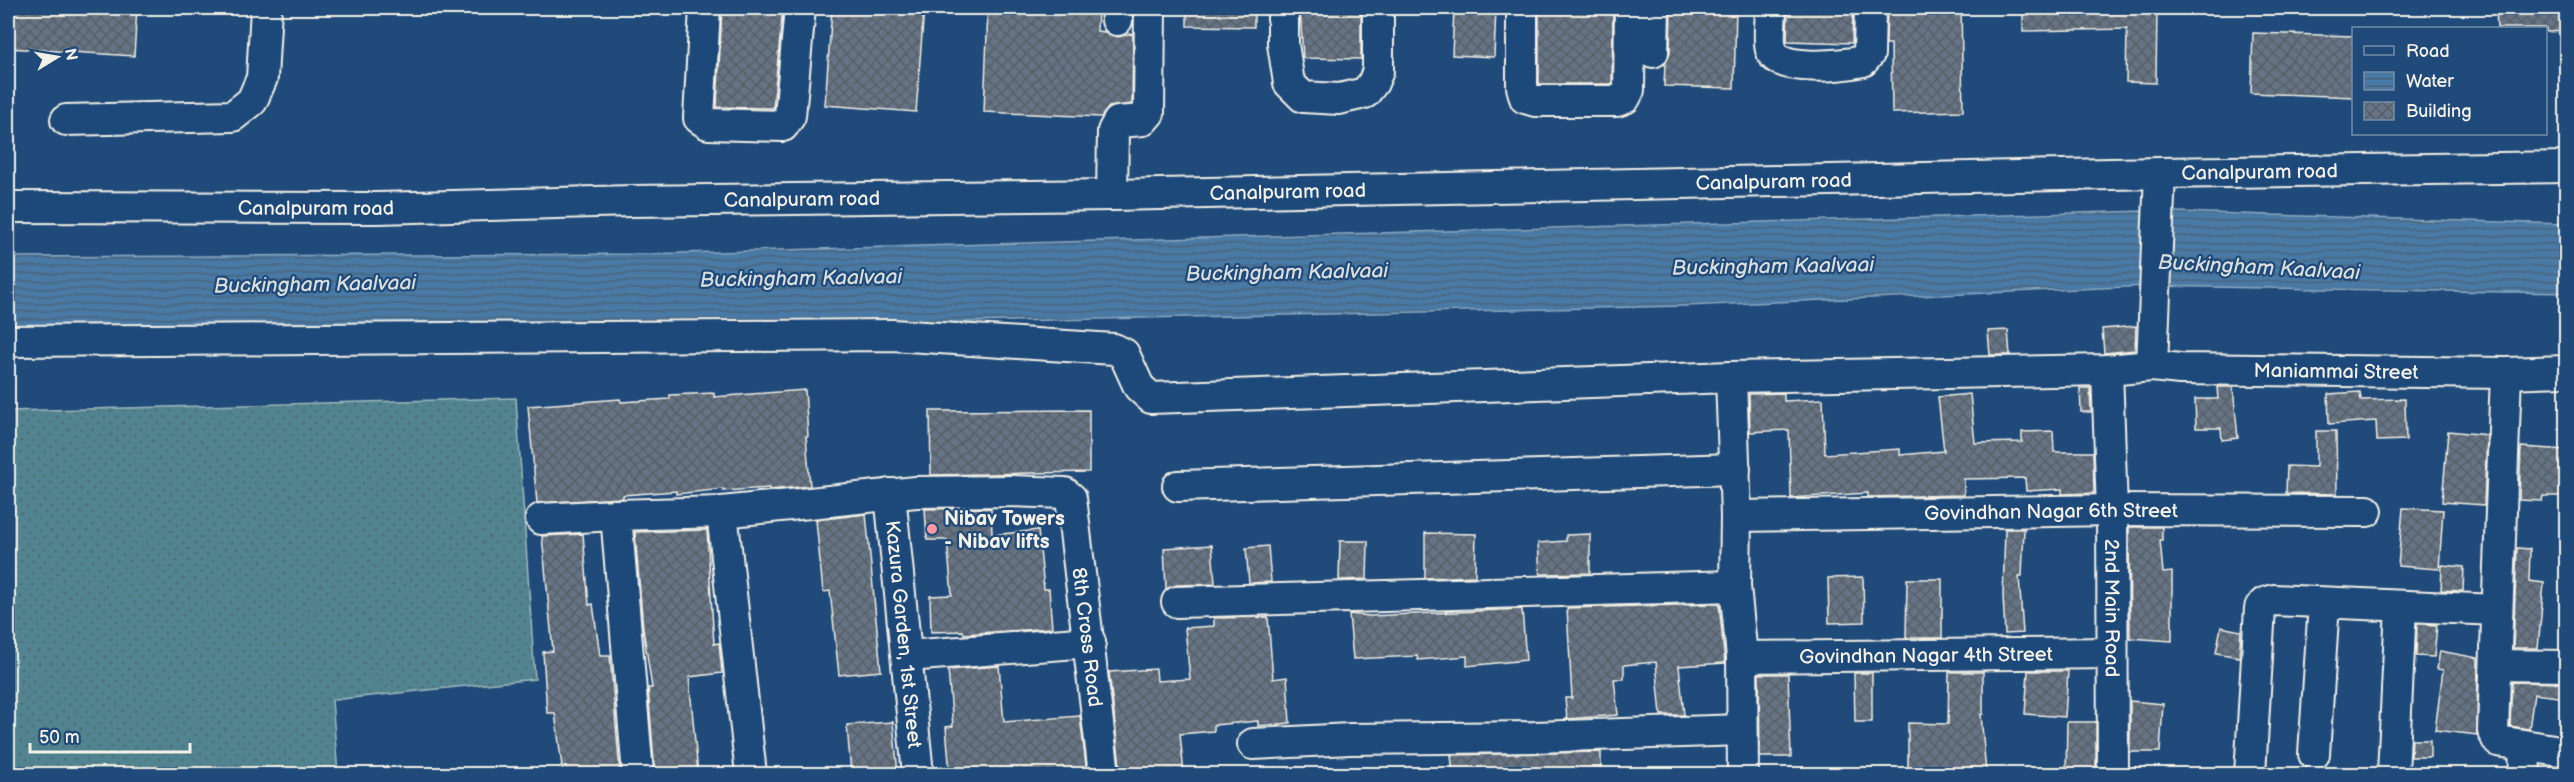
<svg xmlns="http://www.w3.org/2000/svg" width="2574" height="782" font-family="'Balsamiq Sans',sans-serif">
<defs>
<pattern id="grass-dots" width="8" height="8" patternUnits="userSpaceOnUse" patternTransform="scale(1.5)"><rect width="8" height="8" fill="#518490"/><path d="M2 2h.1M6 6h.1" fill="none" stroke="#4e6c72" stroke-width="1.8" stroke-linecap="round"/></pattern>
<pattern id="water-rules" width="6" height="5" patternUnits="userSpaceOnUse" patternTransform="scale(1.5)"><rect width="6" height="5" fill="#4979a5"/><path d="M0 2.5h6" fill="none" stroke="#49637a"/></pattern>
<pattern id="building-cross-hatch" width="8" height="8" patternUnits="userSpaceOnUse" patternTransform="scale(1.5)"><rect width="8" height="8" fill="#657384"/><path d="M0 0l8 8M0 8l8-8" fill="none" stroke="#575e65"/></pattern>
</defs>
<rect width="100%" height="100%" fill="#1f4a7a"/>
<filter id="ink" filterUnits="userSpaceOnUse"><feTurbulence type="fractalNoise" baseFrequency=".0167" numOctaves="2"/><feDisplacementMap in="SourceGraphic" scale="12" xChannelSelector="R" yChannelSelector="G"/><feConvolveMatrix kernelMatrix="1 2 1 2 8 2 1 2 1" color-interpolation-filters="sRGB"/></filter>
<g filter="url(#ink)">
<path fill="url(#grass-dots)" stroke="#a2babc" stroke-width="1.5" d="M516,398l19,281 -203,21 6,74h-330v-363z"/>
<path fill="url(#water-rules)" stroke="#8da9c0" stroke-width="1.5" d="M2145,211l421,13v69l-417,-7 -464,20 -1034,23 -643,6v-78l637,-3z"/>
<path fill="url(#building-cross-hatch)" stroke="#f4f1e8" stroke-width="1.5" d="M8,8h129l-3,48 -126,-8z
M722,8h61l-10,100 -56,-1z
M832,8h92l-8,104 -91,-7z
M988,8h110l-1,23 8,1 13,5 15,-4 -1,71 -23,3 -8,10 -117,-5z
M1187,8h67v19l-67,-1z
M1300,8h61v51l-58,-1z
M1454,8h42l-2,49 -42,-2z
M1539,8h74l-1,76h-73z
M1671,8h65l-2,80 -70,-2 1,-22 5,-12z
M1788,8h65l-1,35 -65,-2z
M1887,8h74l2,103 -71,2 -1,-69h-5z
M2023,8h134l-1,75 -30,-1 1,-53 -104,2z
M2496,8h70v23l-20,1v-4h-49z
M2253,33l101,3v61l-103,-4z
M2136,326l-1,24 -31,3 -2,-24z
M2008,330l2,25h-20l-2,-24z
M2217,387h16l5,51 -16,2 -1,-12h-25l-1,-29h23z
M2080,388h10l1,24h-10z
M805,390l3,46h-2l4,50 -41,4v-2l-46,3v-2l-47,5v-3l-53,4v3l-86,5 -9,-97 92,-7 1,3 49,-3v-4l44,-2v4z
M2360,392l1,8 44,-1 1,41 -29,1 -1,-20 -47,3 -1,-30z
M1784,393v8l39,-2 2,55 75,-5v6l44,-4 -6,-54 32,-3 5,49 47,-1v-10l31,-1 1,21h39l1,41 -32,1v-5l-36,2 -1,-13 -61,1v16l-96,2v-4l-77,5 -2,-68 -39,2 -1,-38z
M1089,410v62l-158,3 -1,-64z
M2316,431h20l1,63 -51,-1 1,-27 29,1z
M2448,431l39,4 -3,70 -42,-3z
M2521,447l45,3v46h-23l-1,5 -23,-1z
M991,508l1,27 46,-5 6,59h5l3,39 -88,6 -1,-3 -32,1 -1,-36 22,-1 -5,-55h-20l-2,-31z
M2403,508l40,2 -4,59 -41,-3z
M866,514l15,157 -42,4 -9,-84 -7,1 -7,-72z
M2129,527h33v13h-2l3,33 9,-1v69l-42,-3z
M2005,529h19l-2,47h-3l4,57 -18,1 -2,-39z
M707,530l7,114 5,-1 3,30 -33,4 9,97h-43l-7,-86h4l-9,-60 -8,-96z
M1425,533l51,1 -1,42 -50,2z
M583,534l6,71 4,-1 7,52h10l10,115 -57,3 -8,-61h-8l-4,-61 10,-1 -11,-115z
M1590,534v39l-50,1 -2,-31 28,-2v-6z
M1340,541h28l-1,38 -28,1z
M1212,545l3,39 -38,1 -11,4 -2,-41z
M1268,546l3,36 -22,1 -3,-35z
M2517,548l13,1 -1,32 15,2 -6,65h-25z
M2442,565l22,2 -1,24 -22,-1z
M1863,577l1,45 -35,1 -1,-45z
M1907,579h35v59h-36z
M1719,604l6,59 -46,3 5,49h-23l-5,-53 -32,3v14h-10l4,36 -51,4 -2,-21h7l-5,-90z
M1522,609l4,51 -59,6v-10l-49,4 -1,-4 -64,3 -4,-45 21,2z
M1268,617l5,62 14,-2 3,46 -32,3v-5l-44,4v6l-34,3 4,40h-63l-12,-102 47,-3 1,12 33,-2 -5,-51 29,-2v-8z
M2417,624l20,1 -3,32 -18,-1z
M2221,627l20,4 -2,26 -23,-4z
M2440,651l38,7 -1,77 -42,-5 8,-60 -6,-1z
M999,666l5,56 76,-6 7,58h-137l-4,-47 7,-1 -5,-56z
M2028,671h40l-3,46 -40,-3z
M1949,672h34v42h-2l5,59 -78,1v-51l40,1z
M1854,673h18v49h-17z
M1759,674h29l3,83h-31z
M2512,682l54,1v15l-32,-4 -5,35 -19,-3z
M2130,701l33,3 -3,48h-30z
M893,722l5,52h-47l-4,-49z
M2067,722h29v52h-30z
M2412,740h18v17h-19z
M1601,752v22h-148l-2,-19z"/>
<g fill="none" stroke-linecap="round" stroke-linejoin="round">
<defs>
<g id="minor">
<path d="M705,8l-6,110 9,6 75,2 7,-10 10,-108"/>
<path d="M1116,8l1,12"/>
<path d="M1283,8v36l6,39 14,14 36,2 26,-6 8,-10 5,-12v-63"/>
<path d="M1522,8v79l3,11 10,3h82l8,-3 4,-8 1,-82"/>
<path d="M1771,8c0,12 -3,29 0,42 6,23 73,15 92,11l6,-7 1,-46"/>
<path d="M1653,52l1,-44"/>
<path d="M66,120l167,-4 19,-15 10,-23 4,-70"/>
<path d="M1112,195l1,-64 5,-9 25,-2 6,-7 1,-105"/>
<path id="s1" d="M8,207l370,1 254,-7 480,-6 1048,-22 406,-6"/>
<path id="s2" d="M8,341l884,-6 222,14 10,5 15,33 12,11 580,-21 376,-7 45,-4 28,3 326,4 60,-2"/>
<path d="M2152,366l8,-193"/>
<path id="s3" d="M2107,370l5,140 1,264"/>
<path d="M2506,373l-13,358 5,10 68,11"/>
<path d="M1731,377l5,139 -1,70 7,71 1,117"/>
<path d="M1178,486l557,-17"/>
<path id="s4" d="M890,494l28,280"/>
<path d="M722,512l29,262"/>
<path id="s5" d="M1736,516l376,-6 255,1"/>
<path d="M541,519l75,-4"/>
<path d="M1177,602l558,-16"/>
<path d="M907,656l183,-14"/>
<path id="s6" d="M1742,657l369,-4"/>
<path d="M2496,665l70,1"/>
<path d="M1253,744l97,-5 184,-2 208,-7"/>
<path d="M2524,746l1,28"/>
<path d="M2314,754l10,-151"/>
<path id="s7" d="M638,774l-22,-259 106,-3 194,-20 94,-1 55,2 6,5 33,276"/>
<path d="M2250,774l10,-166 4,-5 10,-3 223,10"/>
<path d="M2393,774l8,-168"/>
</g>
</defs>
<use href="#minor" stroke="#f4f1e8" stroke-width="34"/>
<use href="#minor" stroke="#1f4a7a" stroke-width="30"/>
</g>
</g>
<circle fill="#ff9aa2" stroke="#1f4a7a" stroke-width="2" cx="932" cy="529" r="6"/>
<g text-anchor="middle" stroke-width="4.5" stroke-linejoin="round" paint-order="stroke">
<g font-size="20" fill="#f4f1e8" stroke="#1f4a7a">
<text dy="7" stroke="none"><textPath href="#s1" startOffset="2252">Canalpuram road</textPath></text>
<text dy="7" stroke="none"><textPath href="#s1" startOffset="1766">Canalpuram road</textPath></text>
<text dy="7" stroke="none"><textPath href="#s1" startOffset="1280">Canalpuram road</textPath></text>
<text dy="7" stroke="none"><textPath href="#s1" startOffset="794">Canalpuram road</textPath></text>
<text dy="7" stroke="none"><textPath href="#s1" startOffset="308">Canalpuram road</textPath></text>
<text dy="7" stroke="none"><textPath href="#s2" startOffset="2356">Maniammai Street</textPath></text>
<text dy="7" stroke="none"><textPath href="#s5" startOffset="315">Govindhan Nagar 6th Street</textPath></text>
<text dy="7" stroke="none"><textPath href="#s3" startOffset="238">2nd Main Road</textPath></text>
<text dy="7" stroke="none"><textPath href="#s4" startOffset="141">Kazura Garden, 1st Street</textPath></text>
<text dy="7" stroke="none"><textPath href="#s7" startOffset="858">8th Cross Road</textPath></text>
<text dy="7" stroke="none"><textPath href="#s6" startOffset="184">Govindhan Nagar 4th Street</textPath></text>
</g>
<g font-size="20" font-weight="bold" fill="#f4f1e8" stroke="#1f4a7a" text-anchor="start">
<text x="944" y="525">Nibav Towers<tspan x="944" dy="23">- Nibav lifts</tspan></text>
</g>
<g font-size="21" font-style="italic" fill="#dadfde" stroke="#1f4a7a">
<text transform="translate(1773 266) rotate(-1)" y="7">Buckingham Kaalvaai</text>
<text transform="translate(2259 267) rotate(3)" y="7">Buckingham Kaalvaai</text>
<text transform="translate(1287 272) rotate(-1)" y="7">Buckingham Kaalvaai</text>
<text transform="translate(801 278) rotate(-1)" y="7">Buckingham Kaalvaai</text>
<text transform="translate(315 284) rotate(-1)" y="7">Buckingham Kaalvaai</text>
</g>
</g>
<rect width="2574" height="782" fill="none" stroke="#1f4a7a" stroke-width="30"/>
<rect x="15" y="15" width="2544" height="752" fill="none" stroke="#f4f1e8" stroke-width="2" filter="url(#ink)"/>
<rect x="2352" y="27" width="195" height="108" fill="#1f4a7a" stroke="#748da6" stroke-width="1.5"/>
<rect x="2364" y="46" width="30" height="9" fill="#1f4a7a" stroke="#748da6" stroke-width="1.5"/>
<text x="2406" y="57" font-size="18" fill="#f4f1e8">Road</text>
<rect x="2364" y="72" width="30" height="18" fill="url(#water-rules)" stroke="#748da6" stroke-width="1.5"/>
<text x="2406" y="87" font-size="18" fill="#f4f1e8">Water</text>
<rect x="2364" y="102" width="30" height="18" fill="url(#building-cross-hatch)" stroke="#748da6" stroke-width="1.5"/>
<text x="2406" y="117" font-size="18" fill="#f4f1e8">Building</text>
<g transform="translate(57 57) rotate(79)" stroke="#1f4a7a" stroke-width="4.5" paint-order="stroke">
<path d="M0-4.5L10 22L0 15L-10 22Z" fill="#f4f1e8"/>
<text y="-9" font-size="16" font-weight="bold" text-anchor="middle" fill="#f4f1e8">N</text>
</g>
<path d="M30 743v9h160v-9" fill="none" stroke="#f4f1e8" stroke-width="3"/>
<text x="39" y="743" font-size="18" fill="#f4f1e8" stroke="#1f4a7a" stroke-width="4.5" paint-order="stroke">50 m</text>
</svg>
